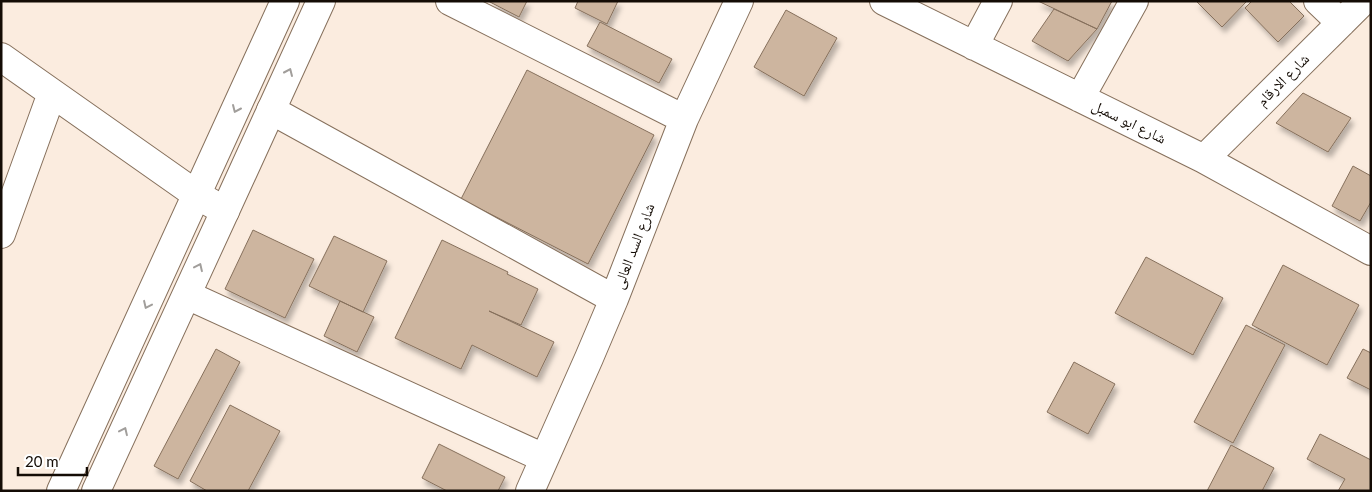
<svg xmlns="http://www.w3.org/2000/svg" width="1372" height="492" font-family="Lato,'Noto Naskh Arabic',sans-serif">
<defs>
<filter id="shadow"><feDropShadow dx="3" dy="5.5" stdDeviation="2.5" flood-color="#0004"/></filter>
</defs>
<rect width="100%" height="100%" fill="#fbecdf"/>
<path fill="#cdb59f" stroke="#86705c" filter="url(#shadow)" d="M488,1h39l-8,16z
M578,1h40l-11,23 -32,-16z
M1038,1h74l-15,28z
M1196,1h51l-25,26z
M1252,1h37l15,15 -26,26 -33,-34z
M1054,9l43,20 -29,32 -36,-20z
M786,10l51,28 -33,58 -50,-29z
M600,22l72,37 -13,24 -72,-37z
M527,70l127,65 -66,129 -127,-65z
M1303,93l48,25 -23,34 -52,-29z
M1353,166l18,10v26l-11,19 -28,-15z
M253,230l61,29 -29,59 -60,-29z
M334,236l53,25 -24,51 -54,-26z
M442,240l66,32 -1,2 31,15 -17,36 -32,-14 65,31 -17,35 -65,-32 -11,24 -66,-31z
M1146,257l77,41 -30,57 -78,-42z
M1283,265l76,40 -32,60 -75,-40z
M340,301l34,16 -17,35 -33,-16z
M1246,325l39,20 -52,98 -39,-21z
M216,349l24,13 -62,117 -24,-13z
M1363,349l8,4v37l-24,-12z
M1074,362l41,22 -27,50 -41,-22z
M230,405l50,26 -32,60h-41l-17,-10z
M1320,434l51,26v31h-33l7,-12 -38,-20z
M439,444l66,33 -7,14h-51l-25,-13z
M1231,445l43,23 -12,23h-55z"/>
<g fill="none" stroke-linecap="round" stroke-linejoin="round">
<defs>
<path id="minor" d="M450,1l234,118
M884,1l320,158 167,92
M1318,1l23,22
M974,46l24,-45
M1,57l196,138 28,16
M1080,98l54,-97
M271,110l343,189
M1204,159l159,-158
M1,234l51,-141
M187,295l357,163
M530,491l59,-133 25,-59 70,-180 55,-118"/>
<path id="major" d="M61,491l224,-490
M96,491l129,-280 96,-210"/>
</defs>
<use href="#minor" stroke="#86705c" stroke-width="30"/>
<use href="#major" stroke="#86705c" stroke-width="30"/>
<use href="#minor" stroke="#fff" stroke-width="28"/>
<use href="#major" stroke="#fff" stroke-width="28"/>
</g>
<defs><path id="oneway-chevron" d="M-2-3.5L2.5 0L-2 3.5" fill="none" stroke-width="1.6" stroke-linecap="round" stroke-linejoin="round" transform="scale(1.25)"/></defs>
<g stroke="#a19e9b">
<use href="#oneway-chevron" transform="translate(289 72) rotate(-66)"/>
<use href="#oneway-chevron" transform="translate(236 109) rotate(114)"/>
<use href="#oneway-chevron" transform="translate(199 267) rotate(-65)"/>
<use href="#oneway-chevron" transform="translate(147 305) rotate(115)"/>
<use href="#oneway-chevron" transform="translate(124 431) rotate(-65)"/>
</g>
<g text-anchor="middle" stroke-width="4" stroke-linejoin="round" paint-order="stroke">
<g font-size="15" fill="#140c05" stroke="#fff">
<text transform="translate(1283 80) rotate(-45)" y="5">شارع الارقام</text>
<text transform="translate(1129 122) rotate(26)" y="5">شارع ابو سمبل</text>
<text transform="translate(634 246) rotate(-69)" y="5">شارع السد العالى</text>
</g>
</g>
<rect width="1372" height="492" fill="none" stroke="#140c05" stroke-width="5"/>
<path d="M18 467v8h69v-8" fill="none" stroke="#140c05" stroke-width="2.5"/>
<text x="25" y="467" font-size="15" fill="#140c05" stroke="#ffffff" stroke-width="4" paint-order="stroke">20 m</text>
</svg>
